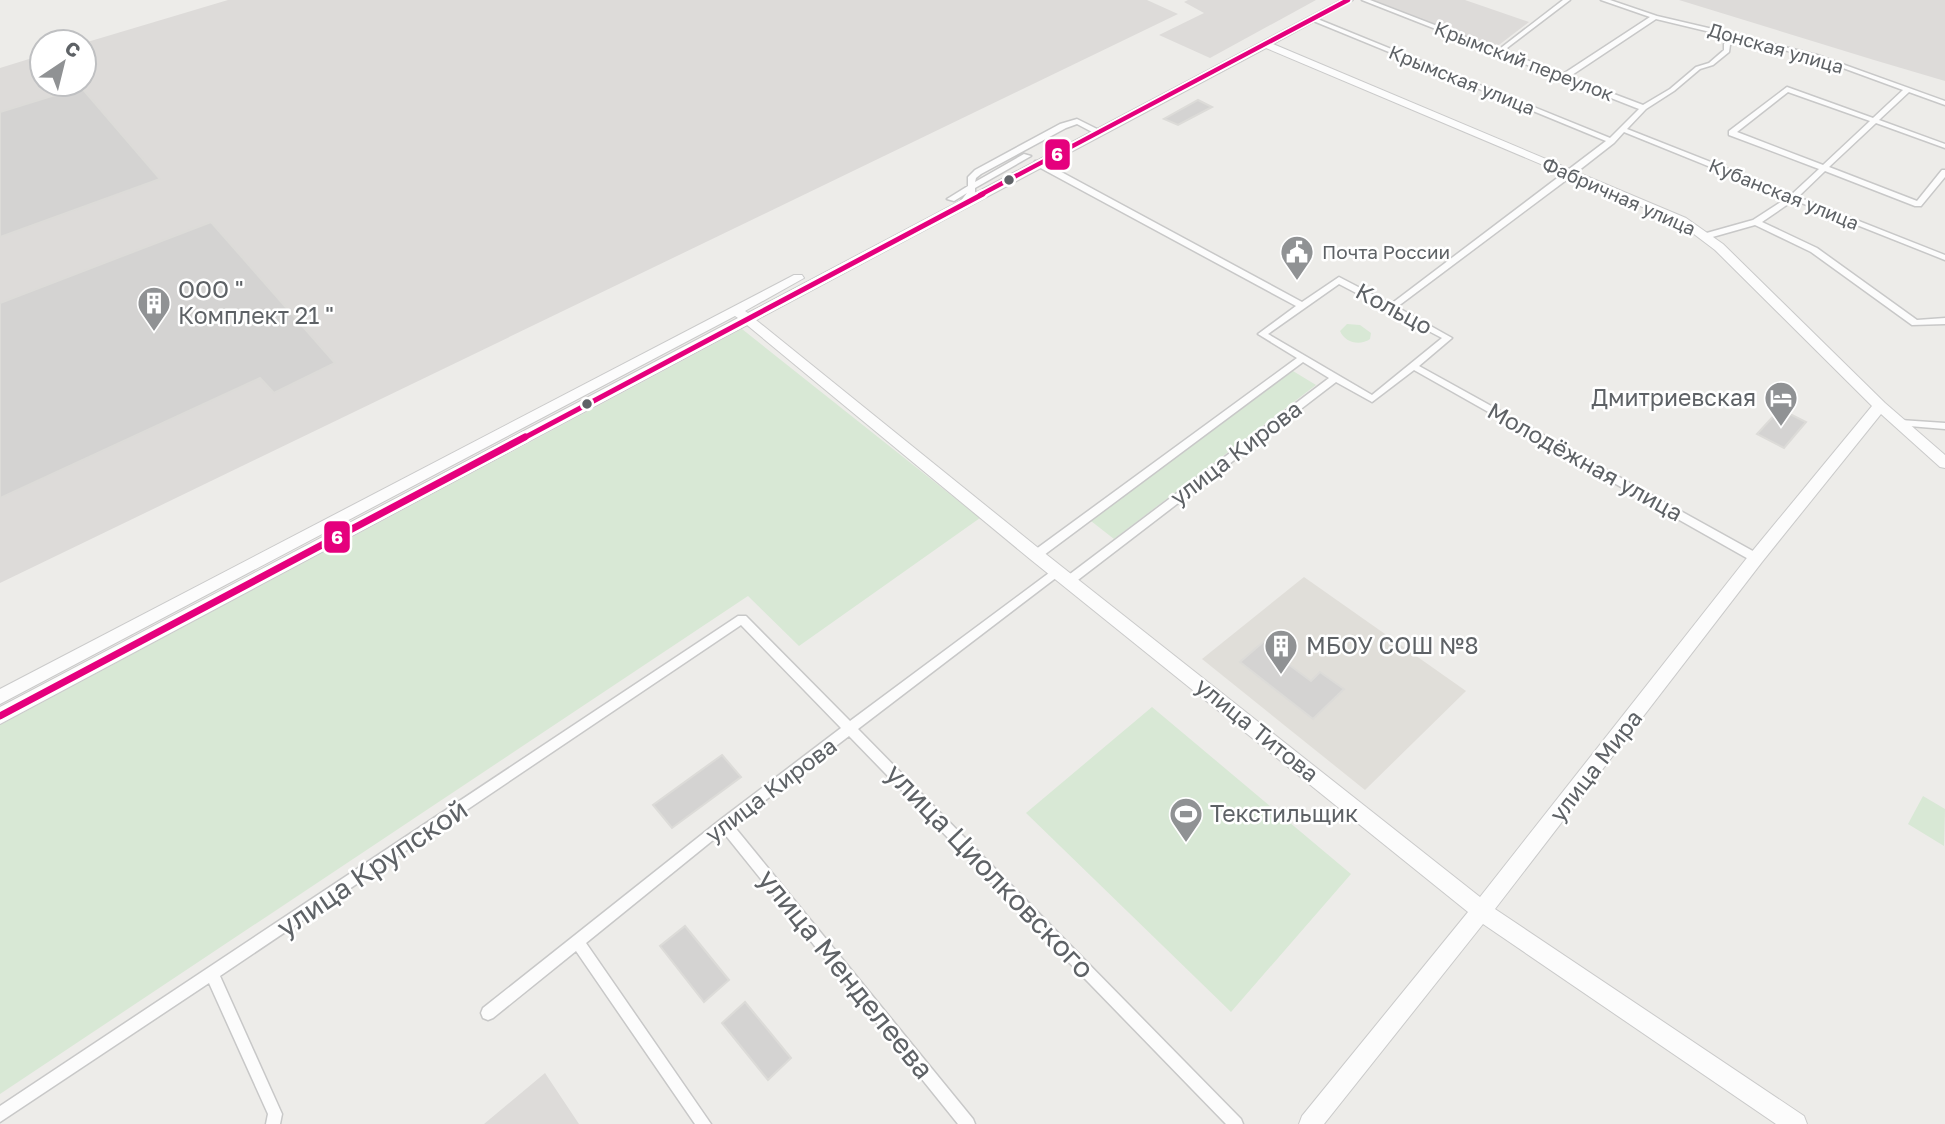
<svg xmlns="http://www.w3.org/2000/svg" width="1945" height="1124" font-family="'Golos Text',sans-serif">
<rect width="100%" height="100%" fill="#edece9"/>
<path fill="#dddbd9" d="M228,0h919l31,14 -1178,569v-515l42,-13v29h42v-41z
M1188,0h128l-106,58 -51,-23 45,-22 -20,-11z
M1370,0h95l64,22 -34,26z
M1679,0h266v81l-71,-21z
M545,1073l34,51h-95z"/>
<path fill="#e0ded9" d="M1304,577l162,114 -101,99 -163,-131z"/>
<path fill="#d8e8d5" d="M1347,324l13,1 11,8 -1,6c-10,7 -25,4 -30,-8z
M742,329l238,189 -181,128 -51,-50 -748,498v-369z
M1293,371l23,14 -202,154 -23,-18z
M1152,707l199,167 -120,138 -205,-199z
M1923,796l22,13 -1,37 -36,-22z"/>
<path fill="#d4d3d2" stroke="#dcdbd8" stroke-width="2" d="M81,87l79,92 -160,58v-125z
M1198,100l14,7 -34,18 -14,-6z
M211,222l124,141 -61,30 -14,-15 -260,120v-195z
M1780,409l26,13 -22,26 -27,-14z
M1270,636l23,17 -9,8 27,20 9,-9 24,17 -31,30 -73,-57z
M722,755l19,22 -69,51 -19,-23z
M685,926l44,54 -25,22 -44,-56z
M745,1002l46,56 -23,22 -46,-57z"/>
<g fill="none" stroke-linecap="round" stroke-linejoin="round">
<defs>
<path id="street" d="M1362,0h8l132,51v-4l61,-47h7l-63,48 4,6 52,20 87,-57 -49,-17h9l47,16 77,18 3,-1 3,3 77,19 128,46v4l-36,-13 -30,28 66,24v4l-69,-25 -47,44 88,34 25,-31h3v7l-24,29h-6l-90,-35 -27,26 147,58v5l-151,-60 -32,22 55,26 100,72 28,-2v6l-33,1 -101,-73 -56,-27 -46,13h-6v-4l50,-14 34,-22 -163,-66 -10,11 -41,32 -176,132 55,31 -33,28 341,189 1,3 -1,3h-8l-338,-191 -42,32 -36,-20 -262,201h-8l-1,-3 1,-3 263,-199 -26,-16 -263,196h-8l-1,-3 1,-3 265,-194 -39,-24 38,-28 -261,-141v-4h6l261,141 37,-25 52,27 215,-163 -295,-121v-2h4l295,120 29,-29zM1656,19l75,18 -7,7v6l-15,13 -13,4 -26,22 -27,16 -74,-28zM1737,39l76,18 90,33 -30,28 -86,-31 -58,44v4l90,34 -27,25 -165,-65 19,-20 28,-18 26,-22 13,-4 16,-13 1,-7zM1788,92l82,29 -47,44 -86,-33zM1339,284l103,54 -70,57 -104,-61z
M1077,119l24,12 -7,2 -17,-9 -11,4 -85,46 -5,4 -1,4 49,-28 7,2 -56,32v5l-8,11 -7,-2 7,-9 -13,8 -7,-2 21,-13v-9l7,-7 85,-46z
M1900,420l45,3v6l-48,-4 -2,-2 2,-2z
M1057,567l4,1 1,3 -1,3 -203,155 383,390 2,5h-17l-377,-388 -116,89 240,294 2,5h-17l-235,-292 -137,111 125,181h-16l-119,-173 -83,67 -5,2 -5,-2 -2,-5 2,-5 237,-188 121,-92 -100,-103 -521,351 62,138 -2,10h-14l2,-10 -59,-131 -209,139v-16l738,-490h8l104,105z"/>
<path id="secondary" d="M1341,0h12l-80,44 413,174 37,26 162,159 60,52v13l-5,-1 -59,-53 -119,148 -267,347 309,207 3,8h-31l-293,-200 -159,200h-25l3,-8 166,-204 -438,-353 -283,-234 -747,399v-17l738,-389 -3,-2 -735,388v-15l794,-414h8l2,3 -59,33 3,2zM1266,48l412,174 37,28 157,156 -122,148 -270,343 -438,-346 -286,-231z"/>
</defs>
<use href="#street" stroke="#c8c8c8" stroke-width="3"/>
<use href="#secondary" stroke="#cacaca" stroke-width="2"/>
<use href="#street" fill="#fcfcfc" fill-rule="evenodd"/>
<use href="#secondary" fill="#fcfcfc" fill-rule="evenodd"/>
<defs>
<path id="bus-1-far2" d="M980,195l368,-195"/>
<path id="bus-1-far1" d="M522,439l461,-245"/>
<path id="bus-1" d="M0,716l525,-279"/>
</defs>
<use href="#bus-1-far2" stroke="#fff" stroke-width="8"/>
<use href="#bus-1-far1" stroke="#fff" stroke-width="10"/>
<use href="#bus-1" stroke="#fff" stroke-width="12"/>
<use href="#bus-1-far2" stroke="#e5007d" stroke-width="4.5"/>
<use href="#bus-1-far1" stroke="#e5007d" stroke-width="5"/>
<use href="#bus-1" stroke="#e5007d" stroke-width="7"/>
</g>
<defs>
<symbol id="civic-pin" viewBox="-11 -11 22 30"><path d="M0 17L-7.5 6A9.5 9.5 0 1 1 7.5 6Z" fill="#909294" stroke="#fff"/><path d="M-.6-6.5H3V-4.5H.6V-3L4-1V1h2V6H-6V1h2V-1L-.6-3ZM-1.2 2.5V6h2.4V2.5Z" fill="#fff"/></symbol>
<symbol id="building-pin" viewBox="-11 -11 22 30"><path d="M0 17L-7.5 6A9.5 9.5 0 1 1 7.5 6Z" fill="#909294" stroke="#fff"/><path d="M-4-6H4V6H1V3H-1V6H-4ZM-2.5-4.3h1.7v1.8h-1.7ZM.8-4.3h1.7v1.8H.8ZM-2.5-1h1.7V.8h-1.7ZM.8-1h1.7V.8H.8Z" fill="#fff"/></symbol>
<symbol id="hotel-pin" viewBox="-11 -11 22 30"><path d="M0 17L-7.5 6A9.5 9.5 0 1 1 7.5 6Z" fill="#909294" stroke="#fff"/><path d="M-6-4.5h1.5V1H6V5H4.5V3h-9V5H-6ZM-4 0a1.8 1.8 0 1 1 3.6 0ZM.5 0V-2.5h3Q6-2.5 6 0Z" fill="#fff"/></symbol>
<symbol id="stadium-pin" viewBox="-11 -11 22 30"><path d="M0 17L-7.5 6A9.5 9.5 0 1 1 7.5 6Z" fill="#909294" stroke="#fff"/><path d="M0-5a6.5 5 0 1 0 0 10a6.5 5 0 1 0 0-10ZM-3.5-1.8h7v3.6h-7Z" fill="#fff"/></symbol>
</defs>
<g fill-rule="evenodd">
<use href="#civic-pin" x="1278" y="233" width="38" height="52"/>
<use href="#building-pin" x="135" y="284" width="38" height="52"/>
<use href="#hotel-pin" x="1762" y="379" width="38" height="52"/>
<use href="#building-pin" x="1262" y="627" width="38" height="52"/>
<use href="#stadium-pin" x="1167" y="795" width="38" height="52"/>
</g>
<g fill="#5e6266" stroke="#fff" stroke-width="2.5">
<circle cx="1009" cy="180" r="6"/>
<circle cx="587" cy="404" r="6"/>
</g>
<g text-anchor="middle" stroke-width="5" stroke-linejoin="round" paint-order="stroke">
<g font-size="19" fill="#5e6266" stroke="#fff">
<text transform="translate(1776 48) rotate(16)" y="7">Донская улица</text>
<text transform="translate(1524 61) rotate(21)" y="7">Крымский переулок</text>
<text transform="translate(1462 80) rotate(22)" y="7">Крымская улица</text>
<text transform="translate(1784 194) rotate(22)" y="7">Кубанская улица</text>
<text transform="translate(1619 196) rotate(24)" y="7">Фабричная улица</text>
</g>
<g font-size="19" fill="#5e6266" stroke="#fff" text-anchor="start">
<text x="1322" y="259">Почта России</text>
</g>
<g font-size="23" fill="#5e6266" stroke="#fff" text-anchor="start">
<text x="178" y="298">ООО "<tspan x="178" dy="26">Комплект 21 "</tspan></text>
<text x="1756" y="406" text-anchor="end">Дмитриевская</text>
<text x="1306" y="654">МБОУ СОШ №8</text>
<text x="1210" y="822">Текстильщик</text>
</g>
<g font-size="23" fill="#5e6266" stroke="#fff">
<text transform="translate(1394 309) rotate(28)" y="8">Кольцо</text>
<text transform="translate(1236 453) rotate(-37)" y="8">улица Кирова</text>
<text transform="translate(1585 462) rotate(29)" y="8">Молодёжная улица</text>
<text transform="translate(1257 730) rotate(39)" y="8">улица Титова</text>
<text transform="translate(1596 766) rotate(-52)" y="8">улица Мира</text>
<text transform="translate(771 790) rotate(-37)" y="8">улица Кирова</text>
</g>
<g font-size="28" fill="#5e6266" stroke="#fff">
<text transform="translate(372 868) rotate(-34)" y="10">улица Крупской</text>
<text transform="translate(990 871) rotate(46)" y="10">улица Циолковского</text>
<text transform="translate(846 974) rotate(51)" y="10">улица Менделеева</text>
</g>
</g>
<g stroke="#fff" stroke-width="2.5">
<rect x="1044" y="138" width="27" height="33" rx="7" fill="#e5007d"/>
<rect x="323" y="520" width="28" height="34" rx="7" fill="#e5007d"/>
</g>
<g font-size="19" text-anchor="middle" font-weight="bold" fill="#fff">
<text x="1057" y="161">6</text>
<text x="337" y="544">6</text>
</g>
<g transform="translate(63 63) rotate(35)"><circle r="33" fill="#ffffff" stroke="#bfc0c2" stroke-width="2"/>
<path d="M0-5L12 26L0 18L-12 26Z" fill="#909294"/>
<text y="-10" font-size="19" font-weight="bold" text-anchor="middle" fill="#5e6266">С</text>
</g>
</svg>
